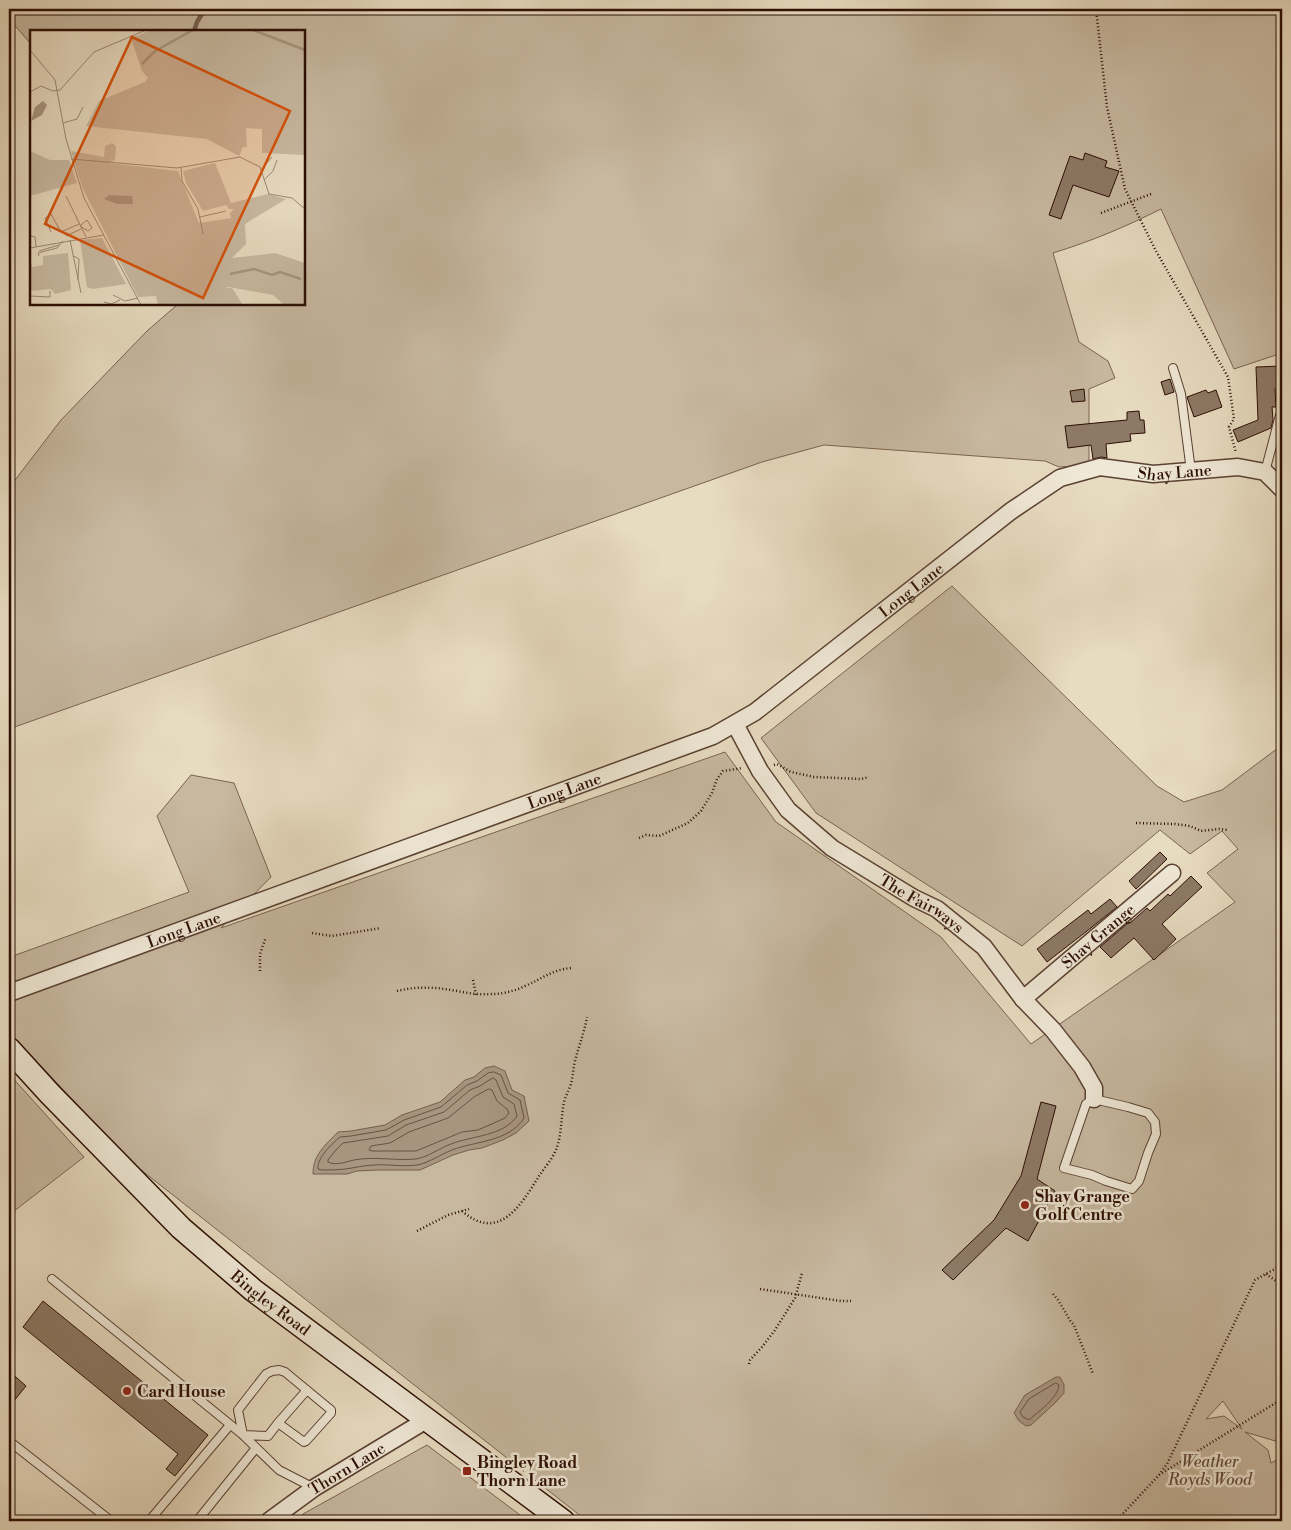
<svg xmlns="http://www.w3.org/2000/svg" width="1291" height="1530" font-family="'Libre Bodoni',serif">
<rect width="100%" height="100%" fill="#e7dbc0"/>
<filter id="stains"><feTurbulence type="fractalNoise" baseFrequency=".004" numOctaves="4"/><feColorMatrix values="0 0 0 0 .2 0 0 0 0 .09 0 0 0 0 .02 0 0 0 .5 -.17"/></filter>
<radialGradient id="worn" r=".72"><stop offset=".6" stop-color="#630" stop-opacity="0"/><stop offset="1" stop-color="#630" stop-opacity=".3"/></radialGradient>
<path fill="#c7b8a0" stroke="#7a6352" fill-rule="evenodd" d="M9,9h1273v344l-48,16 -73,-160c-36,18 -69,32 -108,44l26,89 29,19 7,17 -26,11v76l-30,2 -14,-6 -221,-16 -62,17 -753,267v-241l52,-68 86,-89 31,-27h126v-273h-273v13l-22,-25z
M952,586l205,200 27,16 38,-12 60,-45v698l-37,-11 23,18 3,13 11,-6v64h-695l-456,-359 -122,-130v-76h4l176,-64 -32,-76 34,-41 43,8 37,94 -50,51 504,-176 51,70 165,115 90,107 204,-142 -28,-29 31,-24 -16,-18 -32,23 -30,-24 -138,116 -206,-133 -55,-75zM1223,1401l19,28 -18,-13 -18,3z
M9,1074l75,83 -75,58z
M427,1445l101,76h-232l7,-7z"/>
<path fill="#a79580" stroke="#765f4e" d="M494,1066l11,5 7,19 12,6 5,25 -13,12 -13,7 -21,8 -13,2 -16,5 -33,15h-43l-20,1 -10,3h-34c0,-19 12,-29 25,-42l13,-1 34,-6 17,-10 38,-13 25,-22 9,-3 11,-9z
M1056,1377h4l4,8v8l-9,10 -24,22 -5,1 -7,-5 -5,-8 11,-18z"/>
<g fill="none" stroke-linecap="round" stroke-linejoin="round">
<path stroke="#6a5242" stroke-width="1" d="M494,1072l7,3 7,18 12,7 4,18c-15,24 -49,23 -72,32 -11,4 -23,13 -35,15 -14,2 -28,-1 -42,0 -11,0 -20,3 -30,4 -8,1 -16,1 -23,1l-4,-1c-1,-12 14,-25 22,-32l11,-1 35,-6 18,-10 37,-13 26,-22 10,-4 11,-8z
M493,1078l3,2 7,17 11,7 3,12c-13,20 -46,20 -66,28 -11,4 -23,13 -35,15 -21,2 -42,-3 -62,1 -9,2 -18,6 -26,2v-2l8,-10 7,-7 45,-7 18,-11 38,-13 26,-22 10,-4z
M489,1089l3,1 5,11 10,8 2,4 -4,5 -11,5 -16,7 -16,2 -46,19h-44l-3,-1 2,-4 19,-3 19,-11 39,-14 26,-21z
M1056,1383l3,2c-1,13 -20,26 -30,35l-6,-3 -3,-5 9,-13z"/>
<path stroke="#765f4e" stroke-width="4.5" d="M194,31l3,-9 8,-13"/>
</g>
<path fill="#8d7966" stroke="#2c0e04" d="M1085,153l22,8 -2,6 14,4 -10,26 -36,-12 -12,34 -12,-4 21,-59 13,4z
M1282,366v23h-7l1,18h-4l1,13 -2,8 -33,14 -5,-12 25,-10 -2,-53z
M1170,379l4,13 -9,3 -4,-13z
M1084,389l1,12 -13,1 -2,-11z
M1206,390l2,3 8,-3 6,17 -28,10 -7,-20z
M1139,411l1,9h4l1,13 -15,1 1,7 -25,3 1,14 -6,-1 -8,2 -2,-14 -23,3 -3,-22 62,-6v-8z
M1160,852l7,7 -31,30 -7,-8z
M1191,876l11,11 -40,37 14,15 -22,21 -20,-22 -23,20 -11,-11 29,-25 1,1 17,-15 3,3 18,-17 2,2z
M1110,899l7,8 -30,24 -40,31 -10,-13 51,-39 3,4z
M1041,1102l15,4 -19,73 18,12 -27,50 -22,-13 -53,52 -11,-10 52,-50 27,-44z
M43,1301l165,134 -33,41 -9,-7 12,-15 -155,-127z
M9,1371l17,15 -17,21z"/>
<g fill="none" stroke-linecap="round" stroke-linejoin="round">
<defs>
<path id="lane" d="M1173,368l8,26 10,77
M1265,472l15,-57
M1094,1099l34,8 20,6 7,9 1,12 -8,19 -9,28 -7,8 -26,-8 -14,-6 -28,-7 22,-64z
M52,1279l191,156 36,35 35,18
M279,1370l6,2 46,38v3l-25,28 -2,1 -26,-19 -10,13 -25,-1 -5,-25 28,-36 6,-3z
M278,1423l29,-33
M9,1441l102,80
M149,1521l81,-96
M197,1521l59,-73"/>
<g id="street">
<path id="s1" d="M735,724l25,47 28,39 44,38 82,50 23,11 47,38 39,52 30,31 29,37 12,21v11"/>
<path id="s2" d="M9,993l704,-257 42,-24 256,-201 49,-33 40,-11 53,7 85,-7 27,5 17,17"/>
<path id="s3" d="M1023,999l149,-126"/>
<path id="s4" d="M269,1521l45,-33 114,-69"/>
</g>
<g id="secondary">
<path id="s5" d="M9,1049l41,45 131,134 72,62 310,231"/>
</g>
</defs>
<use href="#lane" stroke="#5b4133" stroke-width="10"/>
<use href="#street" stroke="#5b4133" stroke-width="19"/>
<use href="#secondary" stroke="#2c0e04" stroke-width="25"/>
<path stroke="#2c0e04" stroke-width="2.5" stroke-dasharray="1 2.5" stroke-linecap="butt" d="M1096,9l11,98 18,82 31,62 72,126 6,42 -5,8 7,26
M1101,213l50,-19
M774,765l3,-1 14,8 23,5 47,2 8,-2
M1136,823l39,1 15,2 11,5 18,-2 9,1
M639,838l7,-3 13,1 29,-13 13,-12 11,-18 5,-14 6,-8 20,-3
M312,933l20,3 49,-8
M260,971v-17l6,-17
M473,980l3,15
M397,991c12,-3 25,-4 38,-3 19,1 37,8 57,6 11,0 23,-3 33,-8 17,-7 26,-16 46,-18
M462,1211c37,32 59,-6 77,-35 6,-9 15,-19 18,-29 5,-15 4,-31 7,-45 2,-7 5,-12 7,-18 2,-8 2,-15 4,-23 4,-16 9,-27 12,-44
M417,1231l31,-16 21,-6
M1266,1274l16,11
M760,1289l81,12h10
M1053,1294l5,6 13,22 3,3 19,49
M749,1364l1,-4 12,-13 13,-17 20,-32 7,-25
M1159,1475l8,-11 88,-184 27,-15
M1116,1521l43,-46 123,-76"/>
<use href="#lane" stroke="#efe8d6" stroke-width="8"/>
<use href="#street" stroke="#efe8d6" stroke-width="16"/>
<use href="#secondary" stroke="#efe8d6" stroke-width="22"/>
</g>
<g fill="#8f2418" stroke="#efe8d6" stroke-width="2">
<circle cx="1025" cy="1205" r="5"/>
<circle cx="127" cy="1391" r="5"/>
<rect x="462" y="1466" width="10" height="10" rx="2.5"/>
</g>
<g text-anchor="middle" stroke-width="5" stroke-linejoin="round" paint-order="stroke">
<g font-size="16" fill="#2c0e04" stroke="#efe8d6">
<text dy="6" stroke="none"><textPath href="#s2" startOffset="1299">Shay Lane</textPath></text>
<text dy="6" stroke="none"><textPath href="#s2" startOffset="996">Long Lane</textPath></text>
<text dy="6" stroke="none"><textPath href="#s2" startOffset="591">Long Lane</textPath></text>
<text dy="6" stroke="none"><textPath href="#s1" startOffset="265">The Fairways</textPath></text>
<text dy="6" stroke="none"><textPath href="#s2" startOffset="186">Long Lane</textPath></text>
<text dy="6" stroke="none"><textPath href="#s3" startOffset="98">Shay Grange</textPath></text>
<text dy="6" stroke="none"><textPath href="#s5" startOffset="365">Bingley Road</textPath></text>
<text dy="6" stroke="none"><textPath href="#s4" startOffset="94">Thorn Lane</textPath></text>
</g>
<g font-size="16" font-weight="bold" fill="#2c0e04" stroke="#efe8d6" text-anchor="start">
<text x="1035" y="1202">Shay Grange<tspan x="1035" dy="18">Golf Centre</tspan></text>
<text x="137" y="1397">Card House</text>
<text x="477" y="1468">Bingley Road<tspan x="477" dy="18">Thorn Lane</tspan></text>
</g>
<g font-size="16" font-style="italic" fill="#624a3b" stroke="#efe8d6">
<text x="1210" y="1467">Weather<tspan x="1210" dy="18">Royds Wood</tspan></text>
</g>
</g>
<g transform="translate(30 30)">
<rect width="275" height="275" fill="#e7dbc0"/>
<path d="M121,0h154v125l-43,-2v-24l-16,-1 1,19h-4l-4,9 -32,-17 -121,-13 13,-25 46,-19 3,-4 -6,-7 -11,-33zM82,113l4,3 -1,14 -7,3 70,8 21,52 32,-5 -1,-5 4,-4h-5l-3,-4 -23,6 -17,-28 -3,-12 32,-8 16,40 37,-9 18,5 -41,25 1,20 -14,14 43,-5 30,10v42h-21l-11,-10 -44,-8 -4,1h7l11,17h-85l-2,-9 -18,1 -56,-110 -11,-36 33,6 1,-11zM0,121l20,9h19l8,23 -47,13zM72,208l24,46 -33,5 -6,-2 -7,-47zM38,223l3,37 -16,4 -4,-5 -21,2v-28l3,4 10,-2v-9z" fill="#c7b8a0"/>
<path d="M13,71l4,4 -5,10 -11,6 4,-14zM79,165l23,1 1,8h-16l-13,-5z" fill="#a79580"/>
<path fill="none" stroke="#a79580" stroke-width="2.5" d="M223,0l52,20M112,34l13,-13 38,-21M200,244l24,-5 18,6 8,-3 21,7"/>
<path fill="none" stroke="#9c8975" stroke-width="1" d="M0,20l25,30 11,59 18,59 57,107M0,62l11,-6 12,5 7,-1 34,-38 52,-22M33,93l14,-4 6,-12M41,129l106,9 63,-11 20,10 9,27 23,4 13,11M151,138l1,13 16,28 5,25M231,140l11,-13M234,150l9,-9 4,-11M36,166l20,41M170,187l26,-6M57,190l5,8 -4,3 -8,-5zM21,202l-6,-14 6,-4 10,18 18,-8M0,206l5,1 1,10M36,206l15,-7M40,210l11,53M0,218l74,-13M9,221l20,-6M9,226l-1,-3 19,-5 6,-7M44,226l5,3 -1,21M83,265l12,6 13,-3M0,266l20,1v-6M74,272l7,2 9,-4"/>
<path fill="#d5520b" fill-opacity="0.15" stroke="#d5520b" stroke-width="2.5" d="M102,7l158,74 -87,187 -158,-74z"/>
<rect width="275" height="275" fill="none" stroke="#2c0e04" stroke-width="2.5"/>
</g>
<rect width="1291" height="1530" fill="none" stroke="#e7dbc0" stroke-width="30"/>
<rect x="10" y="10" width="1271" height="1510" fill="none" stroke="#2c0e04" stroke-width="2.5"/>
<rect x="15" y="15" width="1261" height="1500" fill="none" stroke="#2c0e04"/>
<rect width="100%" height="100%" filter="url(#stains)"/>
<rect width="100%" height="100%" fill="url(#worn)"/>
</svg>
